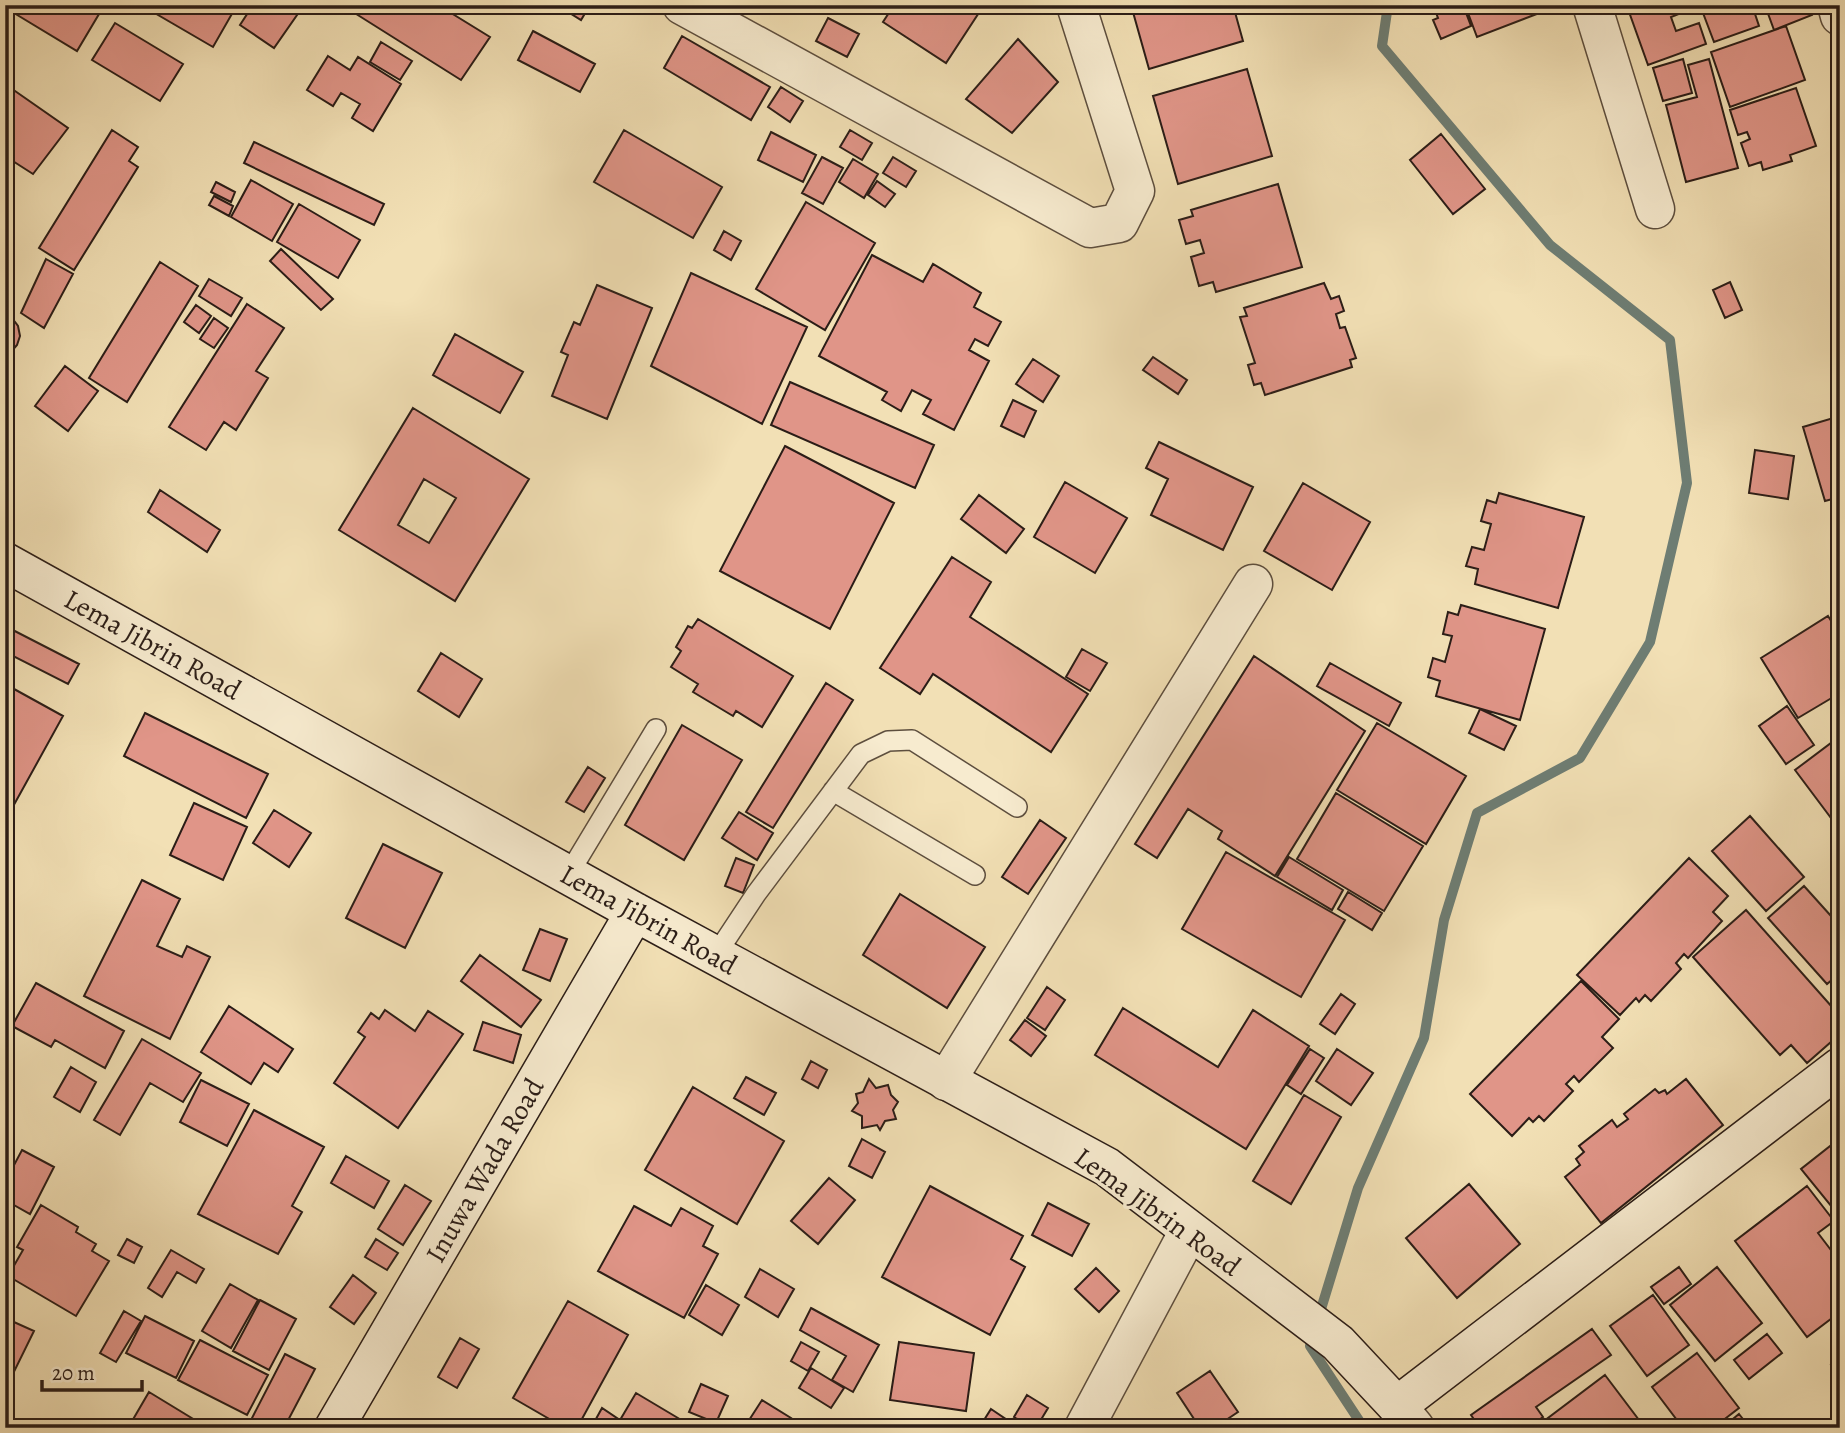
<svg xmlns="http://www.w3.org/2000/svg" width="1845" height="1433" font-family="Alegreya,serif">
<rect width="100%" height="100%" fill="#f2e0b5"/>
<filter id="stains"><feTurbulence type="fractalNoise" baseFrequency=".00286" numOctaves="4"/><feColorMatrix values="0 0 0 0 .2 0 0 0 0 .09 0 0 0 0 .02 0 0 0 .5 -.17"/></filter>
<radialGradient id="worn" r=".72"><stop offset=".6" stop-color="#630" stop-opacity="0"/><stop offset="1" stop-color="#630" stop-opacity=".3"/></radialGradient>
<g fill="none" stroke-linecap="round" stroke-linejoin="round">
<path stroke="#6e7d73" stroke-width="10" d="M1318,1319l40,-131 66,-150 20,-118 33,-107 103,-55 70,-116 37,-159 -17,-143 -120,-95 -168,-199 6,-41
M1314,1333l-4,13 54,82"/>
</g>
<path fill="#e09588" stroke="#2b1d17" stroke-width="2" fill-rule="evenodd" d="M12,5h72l15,9 -22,37 -68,-41z
M141,5h96l-24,42z
M253,5h51l-30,43 -34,-23z
M357,5h81l52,32 -29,43 -108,-68z
M557,5h33l-9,15z
M894,5h90l-38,58 -63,-41z
M1131,5h102l10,36 -94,28z
M1433,5h30l8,21 -30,13 -8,-19 5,-2z
M1465,5h90v2l-78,30z
M1637,5h45l2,7 -13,5 5,14 23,-8 7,21 -58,21 -20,-56z
M1700,5h52l7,21 -45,16z
M1773,5h36l3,10 -38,15 -8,-22z
M828,18l31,16 -12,23 -31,-16z
M115,23l68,41 -23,37 -68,-41z
M1786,26l19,54 -75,27 -19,-55z
M533,31l62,33 -15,28 -62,-32z
M682,36l88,51 -19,33 -87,-52z
M1018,39l40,43 -46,51 -46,-34z
M381,42l31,19 -12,19 -30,-18z
M328,56l22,14 8,-13 43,27 -28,47 -21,-13 8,-14 -19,-11 -8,13 -26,-16z
M1683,59l9,34 -29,8 -10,-33z
M1709,59l29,109 -52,14 -20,-77 31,-8 -9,-32z
M1247,69l25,87 -94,28 -25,-88z
M5,84l63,44 -35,46 -28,-18z
M781,87l22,14 -13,21 -22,-15z
M1796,88l20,58 -26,9 2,6 -29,9 -2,-8 -12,4 -8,-23 9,-4 -3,-7 -9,3 -8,-25z
M112,130l26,17 -9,14 9,6 -64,103 -35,-22z
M624,130l98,57 -29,51 -99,-56z
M850,130l22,13 -10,17 -22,-13z
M771,132l45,23 -13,27 -45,-22z
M1441,134l44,55 -32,25 -43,-54z
M254,142l130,62 -10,21 -130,-62z
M822,157l21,11 -20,36 -21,-11z
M893,157l23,14 -10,16 -23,-14z
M853,159l25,15 -14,24 -25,-16z
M251,180l42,24 -21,37 -41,-24z
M877,181l18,13 -10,13 -17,-12z
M216,182l19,10 -4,10 -20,-10z
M1278,184l24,83 -86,25 -3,-10 -14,4 -8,-29 13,-4 -4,-13 -14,4 -7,-24 14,-4 -2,-6z
M214,196l19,10 -4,10 -20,-11z
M806,202l69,41 -50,87 -69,-41z
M299,204l61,36 -22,38 -61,-36z
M724,231l17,10 -10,19 -17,-10z
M281,249l52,50 -12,11 -51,-49z
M872,255l51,27 10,-18 48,29 -7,14 27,15 -13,24 -13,-7 -6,11 20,11 -35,69 -31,-16 8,-14 -19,-10 -11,21 -19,-11 5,-8 -68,-36z
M46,259l27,15 -29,54 -23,-15z
M160,262l38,24 -71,116 -38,-24z
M691,273l116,54 -45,97 -111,-58z
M5,276l8,5 -8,11z
M209,279l33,19 -11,18 -32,-20z
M1730,282l12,28 -17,8 -12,-28z
M1324,283l7,16 8,-3 5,15 -8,3 4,14 5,-1 11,31 -6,2 2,7 -87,28 -4,-12 -7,2 -6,-20 7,-2 -15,-46 7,-1 -3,-8z
M597,285l55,23 -45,111 -55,-23 16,-41 -7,-3 13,-30 6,3z
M247,304l37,24 -28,43 12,7 -32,52 -12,-8 -18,28 -37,-23z
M196,305l15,11 -12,17 -15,-11z
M5,315l7,3 6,8 2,10 -3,9 -6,7 -6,3z
M214,318l14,10 -14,20 -14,-9z
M455,334l68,38 -23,41 -67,-38z
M1153,357l34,23 -9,14 -35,-24z
M1033,359l26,17 -16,26 -27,-18z
M65,366l33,25 -30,40 -33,-25z
M790,382l144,63 -19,43 -144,-63z
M1013,400l23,11 -12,26 -23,-11z
M413,408l116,71 -74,122 -116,-71zM424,479l32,19 -27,45 -31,-18z
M1840,416v81l-15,4 -22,-74z
M1159,442l94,45 -30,63 -72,-35 17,-36 -22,-11z
M785,446l109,57 -64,126 -110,-58z
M1755,450l39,6 -6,43 -39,-6z
M1065,482l62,36 -32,55 -61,-36z
M1303,483l67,39 -38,68 -68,-39z
M160,490l60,40 -13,22 -59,-40z
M1499,493l85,24 -26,91 -83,-24 3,-15 -12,-3 6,-19 12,3 7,-26 -10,-3 6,-21 9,3z
M979,495l45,34 -18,24 -45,-34z
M952,557l39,25 -21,35 118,77 -37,58 -118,-78 -13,20 -40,-26z
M1461,605l84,24 -25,91 -84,-24 4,-15 -12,-4 5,-19 12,4 7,-26 -9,-2 5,-22 10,3z
M1828,616l12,19v58l-42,25 -37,-60z
M698,619l95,57 -31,51 -26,-16 -3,5 -40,-24 5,-8 -27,-17 10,-16 -5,-4 12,-21 4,2z
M5,626l74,38 -11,20 -63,-32z
M1082,649l25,14 -17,28 -24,-14z
M441,653l41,26 -23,38 -41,-26z
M1254,656l111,75 -90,145 -57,-37 4,-8 -34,-22 -31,49 -22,-14z
M1330,663l71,40 -12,23 -72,-40z
M826,683l27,17 -80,128 -27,-16z
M5,684l58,32 -58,105z
M1787,706l27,39 -28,19 -27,-38z
M1480,709l36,17 -12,24 -35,-17z
M145,713l123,61 -22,44 -122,-62z
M1377,723l89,53 -40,68 -89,-54z
M682,725l60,35 -58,100 -59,-35z
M1831,743l9,11v76l-45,-60z
M588,767l17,11 -21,34 -18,-10z
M1336,793l87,53 -39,65 -87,-52z
M194,803l53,24 -24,53 -53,-25z
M274,810l37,23 -22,34 -36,-24z
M739,812l34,21 -16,27 -35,-22z
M1750,816l54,61 -38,34 -54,-60z
M1040,820l26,18 -38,56 -26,-17z
M383,844l59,29 -37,75 -59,-30z
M1226,852l119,68 -44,77 -119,-68z
M1289,857l54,33 -11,20 -55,-33z
M736,858l18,7 -11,28 -18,-7z
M1689,858l39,38 -15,16 9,9 -34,37 -4,-4 -8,9 5,6 -30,32 -6,-6 -6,7 -3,-4 -16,17 -43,-40z
M142,880l38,19 -23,47 25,11 5,-11 23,11 -40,82 -86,-43z
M1804,886l36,40v47l-13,11 -59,-66z
M1348,892l34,21 -10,17 -34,-21z
M900,894l85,53 -38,61 -84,-53z
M1746,910l94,106v18l-33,29 -16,-18 -11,10 -87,-98z
M540,929l27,10 -17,42 -27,-11z
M480,955l61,45 -20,27 -60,-46z
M1581,981l38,38 -17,18 11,11 -34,34 -5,-6 -8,8 7,7 -29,30 -5,-5 -6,6 -4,-4 -17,18 -42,-42z
M36,983l88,48 -19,37 -50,-28 -4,7 -39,-21z
M1047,987l18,13 -20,30 -18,-12z
M1341,994l14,10 -20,30 -15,-10z
M229,1006l64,43 -15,23 -14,-9 -13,21 -50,-32z
M1123,1008l95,59 35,-57 56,36 -63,103 -151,-94z
M385,1010l30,21 13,-20 35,23 -65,94 -64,-45 31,-46 -7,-5 13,-19 8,6z
M1025,1020l21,16 -15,20 -21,-16z
M483,1022l38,13 -8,28 -39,-13z
M142,1039l59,34 -18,29 -33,-19 -30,52 -26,-15z
M1310,1049l14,9 -23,36 -14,-9z
M1337,1049l36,24 -22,32 -35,-24z
M811,1061l16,9 -9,18 -16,-9z
M71,1067l25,15 -16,30 -26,-15z
M746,1077l30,16 -12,22 -30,-17z
M869,1079l7,9 12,-3 3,10 7,7 -5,8 3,9 -11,2 -5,9 -3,-5 -15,3v-12l-10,-5 6,-8 -2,-9 7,-2z
M1686,1079l37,46 -122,98 -36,-46 15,-12 -4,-6 8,-7 -5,-6 33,-26 5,7 11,-8 -4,-5 31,-25 4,4 6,-3 2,4z
M201,1080l48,24 -22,42 -47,-24z
M693,1087l91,54 -47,83 -92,-54z
M1304,1095l37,22 -50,87 -38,-23z
M254,1110l70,37 -32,59 10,6 -24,42 -80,-40z
M862,1139l23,13 -13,26 -23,-12z
M1834,1143l6,7v67l-39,-48z
M22,1150l32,17 -24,47 -25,-14v-18z
M346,1156l43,25 -15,27 -43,-25z
M829,1178l26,22 -37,44 -27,-23z
M1469,1184l51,60 -63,54 -51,-60z
M405,1185l26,16 -28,44 -25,-16z
M930,1186l93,50 -12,23 14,8 -35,68 -108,-58z
M1807,1186l27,35 -16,12 22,29v50l-33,25 -72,-96z
M1048,1203l41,21 -17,32 -40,-21z
M41,1205l37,22 -2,5 20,12 -4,7 17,10 -33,55 -68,-40 15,-26 -6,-3z
M634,1206l37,20 10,-18 32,18 -10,20 15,8 -34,64 -86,-47z
M127,1239l15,8 -8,16 -16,-8z
M376,1239l22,14 -11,17 -22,-13z
M171,1250l33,19 -8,14 -19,-11 -15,25 -14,-9z
M1679,1267l12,17 -27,20 -13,-17z
M1717,1267l45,56 -47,38 -45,-56z
M1096,1268l23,23 -20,21 -24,-23z
M760,1269l34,20 -16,28 -33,-20z
M353,1275l23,18 -22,31 -24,-17z
M230,1284l28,16 -27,48 -29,-17z
M706,1285l33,20 -17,30 -33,-20z
M1653,1295l36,50 -42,31 -37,-50z
M260,1300l36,19 -27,51 -36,-19z
M568,1301l60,34 -51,93h-12l-52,-30z
M811,1308l68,37 -26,47 -21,-12 14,-24 -46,-26z
M124,1311l17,10 -25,41 -16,-9z
M145,1316l49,25 -18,37 -50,-25z
M5,1318l29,13 -27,55 -2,-1z
M1592,1329l19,26 -75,52 7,10 -15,11h-48l-9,-13z
M1767,1334l15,19 -33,26 -15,-19z
M460,1338l19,11 -22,39 -19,-11z
M200,1340l68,35 -21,40 -69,-35z
M801,1342l18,10 -11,19 -17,-10z
M899,1342l75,11 -8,58 -76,-11z
M1697,1353l42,55 -26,20h-30l-31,-41z
M285,1354l30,15 -31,59h-14l-18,-10z
M1840,1358v18l-9,-11z
M811,1368l33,20 -13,20 -32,-20z
M1210,1371l28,41 -24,16h-14l-23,-35z
M1605,1375l40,53h-96l-5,-7z
M701,1384l27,12 -12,27 -27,-11z
M149,1392l59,36h-80z
M636,1393l47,28 -4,7h-88l11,-20 18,12z
M1027,1395l21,13 -12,20h-5l-17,-11z
M762,1400l29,18 -7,10h-40z
M991,1409l28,19h-40z
M1739,1414l11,14h-28z"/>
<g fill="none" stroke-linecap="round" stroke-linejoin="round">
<defs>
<path id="lane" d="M833,791l142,84
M568,875l88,-146
M715,956l41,-62 105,-140 27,-13 24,-1 105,67"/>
<path id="street" d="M682,5l408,223 29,-5 16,-32 -59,-186
M1592,5l63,204
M1837,5l3,11
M946,1081l307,-497
M1397,1406l18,22
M1084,1428l105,-197"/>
<path id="secondary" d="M5,562l630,350 472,255 231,176 59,63 443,-339
M334,1428l301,-516"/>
</defs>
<use href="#lane" stroke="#5d4e3e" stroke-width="22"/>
<use href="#street" stroke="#5d4e3e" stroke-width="41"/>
<use href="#secondary" stroke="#2b1d17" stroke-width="41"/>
<use href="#lane" stroke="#f7ebcf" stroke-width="19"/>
<use href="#street" stroke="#f7ebcf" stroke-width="38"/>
<use href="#secondary" stroke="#f7ebcf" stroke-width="38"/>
</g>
<g text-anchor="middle" stroke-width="7" stroke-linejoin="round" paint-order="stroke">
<g font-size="28" fill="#2b1d17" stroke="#f7ebcf">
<text transform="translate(153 644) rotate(29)" y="10">Lema Jibrin Road</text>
<text transform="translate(649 919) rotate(29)" y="10">Lema Jibrin Road</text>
<text transform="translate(484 1170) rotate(-60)" y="10">Inuwa Wada Road</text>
<text transform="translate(1158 1211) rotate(36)" y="10">Lema Jibrin Road</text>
</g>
</g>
<rect width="1845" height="1433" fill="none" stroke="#f2e0b5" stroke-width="28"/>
<rect x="7" y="7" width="1831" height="1419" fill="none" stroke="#2b1d17" stroke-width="3.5"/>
<rect x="14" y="14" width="1817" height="1405" fill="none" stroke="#2b1d17" stroke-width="2"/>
<path d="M42 1380v10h100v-10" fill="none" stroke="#2b1d17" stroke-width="3.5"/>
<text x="52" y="1380" font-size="21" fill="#2b1d17" stroke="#f7ebcf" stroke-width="5" paint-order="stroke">20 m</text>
<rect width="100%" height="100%" filter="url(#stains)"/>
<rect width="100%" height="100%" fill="url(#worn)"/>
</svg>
